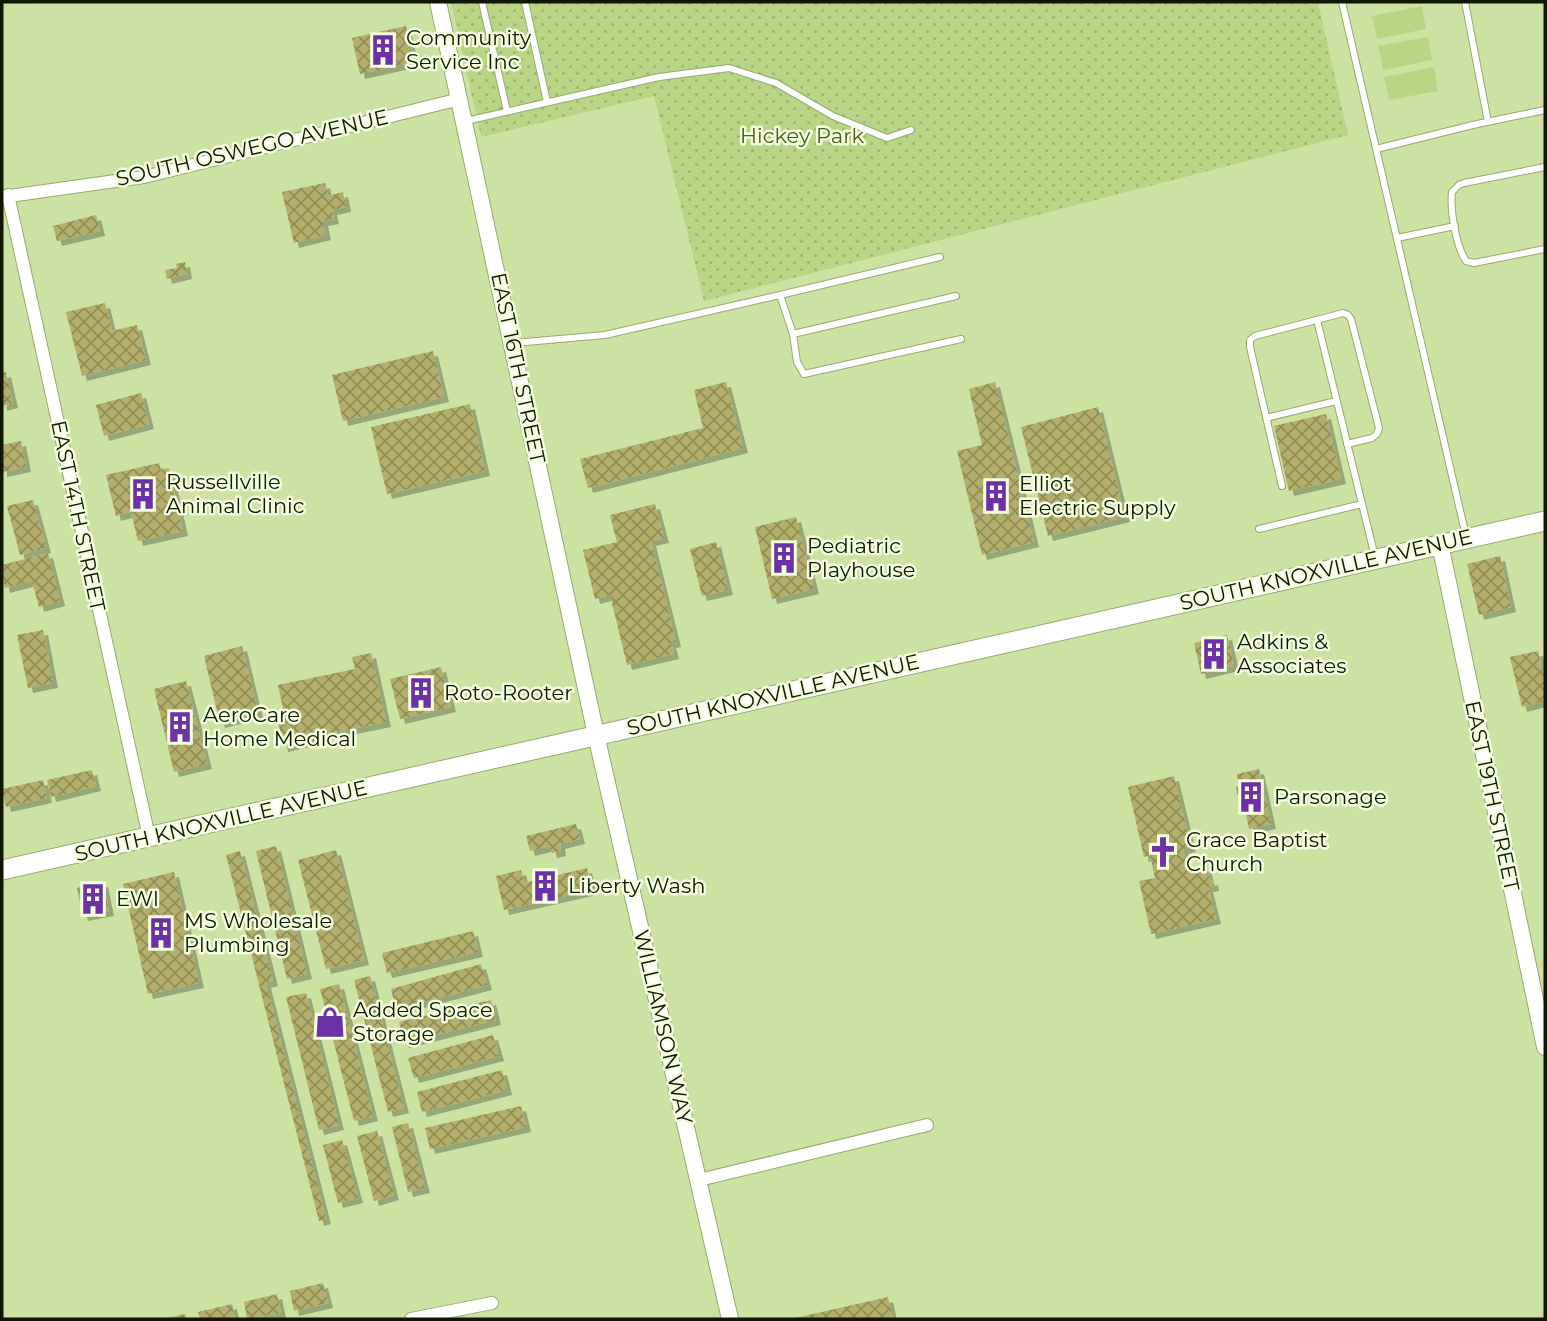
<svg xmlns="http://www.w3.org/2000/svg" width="1547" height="1321" font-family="Montserrat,sans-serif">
<defs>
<pattern id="park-dots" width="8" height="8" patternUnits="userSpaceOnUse" patternTransform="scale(1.75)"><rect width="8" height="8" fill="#bad485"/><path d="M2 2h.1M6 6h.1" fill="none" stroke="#9fb571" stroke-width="1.8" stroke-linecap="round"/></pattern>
<pattern id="building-cross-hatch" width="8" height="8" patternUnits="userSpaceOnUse" patternTransform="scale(1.75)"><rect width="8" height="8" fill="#b4ae6c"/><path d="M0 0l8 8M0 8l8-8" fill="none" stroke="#918d56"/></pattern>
<filter id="shadow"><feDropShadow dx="5" dy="5" stdDeviation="0" flood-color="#0004"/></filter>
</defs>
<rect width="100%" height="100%" fill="#cce2a3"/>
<path fill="#bad485" d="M1422,6l4,23 -49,10 -5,-23z
M1428,37l4,23 -49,10 -5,-24z
M1434,67l4,24 -49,9 -5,-23z"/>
<path fill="url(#park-dots)" d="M451,2h867l30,133 -644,166 -50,-205 -173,41z"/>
<path fill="url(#building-cross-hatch)" filter="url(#shadow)" d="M406,26l8,36 -54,12 -8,-36z
M325,183l3,13 15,-4 3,15 -14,3 2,9 -11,2 3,14 -32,8 -12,-51z
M96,215l4,16 -43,10 -4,-15z
M185,262l2,12 -20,5 -2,-9 12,-2 -1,-4z
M105,303l7,28 25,-6 9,35 -64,16 -16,-64z
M433,351l11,46 -101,24 -11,-46z
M6,372l7,31 -11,3v-33z
M726,382l17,66 -155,40 -8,-29 123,-31 -9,-38z
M995,382l39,160 -52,13 -25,-104 25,-6 -13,-56z
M141,393l8,31 -45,12 -8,-31z
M470,404l15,67 -98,23 -16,-67z
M1098,407l27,110 -77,19 -27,-109z
M1326,414l15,65 -52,12 -15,-65z
M21,441l5,26 -24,5v-27z
M159,463l2,7 8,-2 14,63 -45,10 -7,-29 -15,4 -10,-41z
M33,500l13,48 -26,7 -13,-49z
M655,504l9,34 -13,3 25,101 -5,1 3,11 -47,11 -17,-70 -15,4 -12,-49 34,-8 -7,-27z
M796,517l18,72 -42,10 -17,-72z
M716,542l12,48 -26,6 -12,-47z
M48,553l12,48 -21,6 -7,-26 -27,7 -3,-14v-9z
M1500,556l11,51 -32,8 -12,-51z
M43,630l10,53 -25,5 -11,-53z
M1227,635l7,31 -33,8 -7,-31z
M242,646l16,67 -38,10 -16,-67z
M1538,651l7,32v18l-23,6 -12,-50z
M371,653l15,69 -83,17 1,3 -21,5 -5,-27 7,-2 -7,-33 77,-16 -3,-12z
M441,667l10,40 -51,12 -10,-40z
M186,681l21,83 -33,8 -20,-83z
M1259,769l12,55 -22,5 -5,-23 -4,1 -4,-20 3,-1 -2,-12z
M92,770l4,16 -45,11 -4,-17z
M1174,776l17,71 -8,2 5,21 18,-4 4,15 3,-1 1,6 -6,1 8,32 -65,15 -12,-53 16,-3 -5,-23 -6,2 -16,-70z
M43,780l4,18 -41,9 -4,-18z
M576,824l4,15 -20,5 1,7 -9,2 -2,-7 -20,5 -4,-15z
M276,846l31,128 -20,5 -31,-128z
M336,850l28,110 -38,9 -28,-109z
M240,851l33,130 -7,2 60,236 -7,2 -93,-366z
M587,868l5,22 -88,20 -8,-34 25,-6 3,13z
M174,872l25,111 -51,11 -25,-110z
M103,882l6,29 -26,5 -6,-28z
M473,931l5,21 -91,21 -5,-20z
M481,964l6,21 -91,24 -5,-20z
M370,976l34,132 -16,4 -34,-132z
M339,984l34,132 -19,5 -34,-132z
M306,993l33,132 -20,5 -33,-133z
M491,1000l5,20 -92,23 -5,-21z
M493,1035l6,21 -85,22 -6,-20z
M502,1070l5,20 -85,22 -5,-20z
M521,1106l5,21 -96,22 -5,-21z
M408,1123l17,65 -17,4 -16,-65z
M377,1131l17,64 -20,6 -17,-65z
M342,1140l16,58 -20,5 -15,-58z
M323,1283l5,20 -34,8 -4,-20z
M277,1294l4,19 -34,6 -3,-17z
M888,1297l5,22h-97l-1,-1z
M232,1304l3,15h-35l-2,-7z
M185,1314l2,5h-20v-1z"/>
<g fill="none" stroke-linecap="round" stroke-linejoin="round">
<defs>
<path id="service" d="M482,2l25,109
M525,2l22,100
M1342,2l124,534
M1465,2l23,120
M466,121l193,-44 70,-9 47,15 57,33 54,22 24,-8
M1376,149l101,-25 68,-14
M1545,167l-81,16 -5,2 -7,7c-2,19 4,54 14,69l8,2 71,-14
M1397,238l58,-12
M780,295l13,39 4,28 7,12 157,-35
M1317,320l58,237
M793,334l163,-38
M514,343l91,-8 175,-40 160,-38
M1266,418l70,-17
M1282,486l-32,-139v-7l5,-4 88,-23 5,2 3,4 28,109 -2,6 -5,4 -25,6
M1259,529l103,-25"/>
<path id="minor" d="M8,195l141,642
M2,197l142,-20 316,-78
M699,1180l228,-55
M411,1319l81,-16"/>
<path id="tertiary" d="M438,2l158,733 134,584
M1440,544l105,503"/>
<path id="secondary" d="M2,870l1543,-349"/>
</defs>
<use href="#service" stroke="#96aa6e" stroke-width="8"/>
<use href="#minor" stroke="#96aa6e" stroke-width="14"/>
<use href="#tertiary" stroke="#96aa6e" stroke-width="18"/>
<use href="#secondary" stroke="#96aa6e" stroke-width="21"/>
<use href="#service" stroke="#fff" stroke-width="6"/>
<use href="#minor" stroke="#fff" stroke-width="12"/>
<use href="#tertiary" stroke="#fff" stroke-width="16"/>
<use href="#secondary" stroke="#fff" stroke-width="19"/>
</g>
<defs>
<symbol id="building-bare" viewBox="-9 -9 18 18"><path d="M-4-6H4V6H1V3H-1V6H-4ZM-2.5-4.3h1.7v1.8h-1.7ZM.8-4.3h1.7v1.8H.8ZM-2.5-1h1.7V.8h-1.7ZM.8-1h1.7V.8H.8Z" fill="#6d30a6" stroke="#f2fede" stroke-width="2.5" paint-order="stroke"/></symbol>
<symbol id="church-bare" viewBox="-9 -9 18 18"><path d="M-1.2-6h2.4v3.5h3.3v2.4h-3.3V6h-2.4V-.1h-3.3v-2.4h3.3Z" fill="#6d30a6" stroke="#f2fede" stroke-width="2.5" paint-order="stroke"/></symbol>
<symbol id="shop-bare" viewBox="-9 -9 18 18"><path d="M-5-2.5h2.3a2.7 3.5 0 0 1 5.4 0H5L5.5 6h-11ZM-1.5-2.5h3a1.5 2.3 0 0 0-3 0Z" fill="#6d30a6" stroke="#f2fede" stroke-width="2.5" paint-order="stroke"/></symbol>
</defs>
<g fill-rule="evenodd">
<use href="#building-bare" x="361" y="28" width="44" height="44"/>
<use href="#building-bare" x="121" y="472" width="44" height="44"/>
<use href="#building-bare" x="974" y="474" width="44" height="44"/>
<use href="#building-bare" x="762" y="536" width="44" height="44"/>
<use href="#building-bare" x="1192" y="632" width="44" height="44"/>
<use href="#building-bare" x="399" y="671" width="44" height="44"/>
<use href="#building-bare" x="158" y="705" width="44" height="44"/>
<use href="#building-bare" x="1229" y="775" width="44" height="44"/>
<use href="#church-bare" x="1141" y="830" width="44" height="44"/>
<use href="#building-bare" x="523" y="864" width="44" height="44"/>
<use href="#building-bare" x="71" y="877" width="44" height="44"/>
<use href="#building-bare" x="139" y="911" width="44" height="44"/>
<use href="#shop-bare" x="308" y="1000" width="44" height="44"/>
</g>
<g text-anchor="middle" stroke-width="5" stroke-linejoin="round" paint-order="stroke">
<g font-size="21" fill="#0f1601" stroke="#f2fede" text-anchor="start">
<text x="406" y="45">Community<tspan x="406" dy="24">Service Inc</tspan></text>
<text x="166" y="489">Russellville<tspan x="166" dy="24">Animal Clinic</tspan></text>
<text x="1019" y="491">Elliot<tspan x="1019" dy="24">Electric Supply</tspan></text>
<text x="807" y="553">Pediatric<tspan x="807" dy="24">Playhouse</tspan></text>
<text x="1237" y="649">Adkins &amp;<tspan x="1237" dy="24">Associates</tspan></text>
<text x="444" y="700">Roto-Rooter</text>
<text x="203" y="722">AeroCare<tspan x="203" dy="24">Home Medical</tspan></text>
<text x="1274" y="804">Parsonage</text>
<text x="1186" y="847">Grace Baptist<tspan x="1186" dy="24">Church</tspan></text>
<text x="568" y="893">Liberty Wash</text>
<text x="116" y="906">EWI</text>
<text x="184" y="928">MS Wholesale<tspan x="184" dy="24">Plumbing</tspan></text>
<text x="353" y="1017">Added Space<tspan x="353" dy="24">Storage</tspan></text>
</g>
<g font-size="21" fill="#4b5e1b" stroke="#f2fede">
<text x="802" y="143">Hickey Park</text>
</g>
<g font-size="21" fill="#0f1601" stroke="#f2fede">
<text transform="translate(252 148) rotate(-13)" y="7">SOUTH OSWEGO AVENUE</text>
<text transform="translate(518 368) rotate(78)" y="7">EAST 16TH STREET</text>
<text transform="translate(78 516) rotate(78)" y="7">EAST 14TH STREET</text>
<text transform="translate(1326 570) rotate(-13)" y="7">SOUTH KNOXVILLE AVENUE</text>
<text transform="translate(773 695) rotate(-13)" y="7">SOUTH KNOXVILLE AVENUE</text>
<text transform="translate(1492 796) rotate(78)" y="7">EAST 19TH STREET</text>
<text transform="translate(221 821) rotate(-13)" y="7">SOUTH KNOXVILLE AVENUE</text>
<text transform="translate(663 1027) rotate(77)" y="7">WILLIAMSON WAY</text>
</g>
</g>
<rect width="1547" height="1321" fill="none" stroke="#0f1601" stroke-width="7"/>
</svg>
